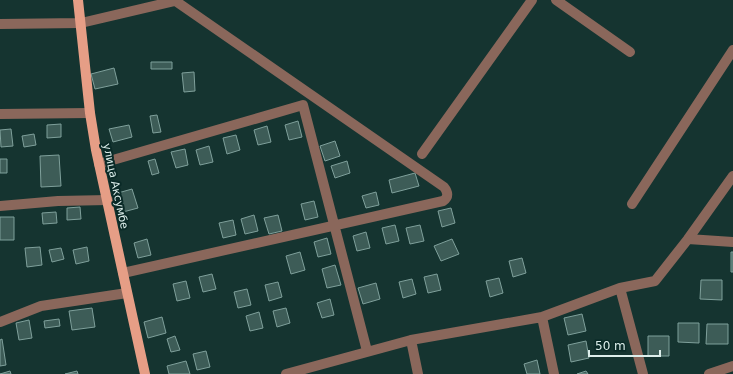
<svg xmlns="http://www.w3.org/2000/svg" width="733" height="374" font-family="'DejaVu Sans',sans-serif">
<rect width="100%" height="100%" fill="#153430"/>
<path fill="#3d5c57" stroke="#7fa09b" d="M151,62h21v7h-21z
M114,68l4,16 -23,5 -4,-15z
M194,72l1,19 -11,1 -2,-19z
M157,115l4,17 -8,1 -3,-17z
M298,121l4,16 -13,3 -4,-15z
M61,124v13l-14,1v-13z
M129,125l3,12 -19,5 -4,-13z
M267,126l4,16 -13,3 -4,-15z
M11,129l2,17 -12,1 -1,-17z
M34,134l2,11 -12,2 -2,-11z
M236,135l4,15 -13,4 -4,-16z
M335,141l5,15 -15,5 -5,-15z
M209,146l4,16 -13,3 -4,-15z
M185,149l3,16 -12,3 -5,-16z
M59,155l2,31 -20,1 -1,-31z
M0,159h7v14h-7z
M155,159l4,14 -7,2 -4,-14z
M347,161l3,12 -15,5 -4,-12z
M415,173l4,13 -27,7 -3,-13z
M132,189l6,19 -15,4 -5,-19z
M376,192l3,13 -13,3 -4,-12z
M314,201l4,16 -13,3 -4,-16z
M80,207l1,12 -14,1v-12z
M451,208l4,15 -13,4 -4,-16z
M56,212l1,11 -14,1 -1,-11z
M254,215l4,16 -13,3 -4,-15z
M278,215l4,16 -13,3 -5,-16z
M0,217h14v23h-14z
M233,220l3,15 -13,3 -4,-15z
M395,225l4,16 -13,3 -4,-16z
M420,225l4,16 -14,3 -4,-16z
M366,232l4,16 -13,3 -4,-15z
M327,238l4,16 -13,3 -4,-15z
M147,239l4,16 -13,3 -4,-15z
M452,239l7,15 -18,7 -7,-15z
M40,247l2,18 -15,2 -2,-19z
M87,247l2,14 -13,3 -3,-14z
M61,248l3,11 -12,3 -3,-12z
M300,252l5,18 -14,4 -5,-18z
M731,252h2v20h-2z
M522,258l4,15 -13,4 -4,-16z
M335,265l6,20 -14,3 -5,-19z
M212,274l4,15 -13,3 -4,-15z
M437,274l4,16 -13,3 -4,-16z
M499,278l4,15 -13,4 -4,-16z
M412,279l4,15 -13,4 -4,-16z
M701,280h21v20l-22,-1z
M186,281l4,17 -13,3 -4,-17z
M278,282l4,15 -13,4 -4,-16z
M376,283l4,16 -17,5 -5,-16z
M247,289l4,16 -13,3 -4,-16z
M330,299l4,16 -12,3 -5,-15z
M92,308l3,19 -23,3 -3,-19z
M286,308l4,15 -13,4 -4,-16z
M259,312l4,16 -13,3 -4,-15z
M582,314l4,17 -18,4 -4,-17z
M162,317l4,16 -18,5 -4,-16z
M59,319l1,7 -15,2 -1,-7z
M29,320l3,18 -13,2 -3,-17z
M678,323h21v20l-21,-1z
M707,324h21v20h-22z
M175,336l5,14 -9,2 -4,-13z
M648,336h21v20h-21z
M2,339l4,26 -6,1v-26z
M586,341l3,17 -18,4 -3,-17z
M206,351l4,16 -13,3 -4,-16z
M537,360l3,14h-13l-3,-10z
M186,361l4,13h-21l-2,-8z
M10,371l1,3h-11z
M77,371l1,3h-13z
M586,371l2,3h-11z"/>
<g fill="none" stroke-linecap="round" stroke-linejoin="round">
<path stroke="#8a675b" stroke-width="10" d="M556,0l74,52
M0,24l81,-1 94,-22
M0,114l90,-1
M422,154l110,-154
M99,164l204,-59 64,246
M632,204l101,-154
M0,206l58,-5 50,-1
M688,239l45,3
M123,273l320,-72c6,-4 5,-9 1,-14l-270,-187
M620,288l23,86
M542,317l12,57
M0,322l41,-16 86,-13
M411,340l7,34
M286,374l125,-34 131,-23 78,-29 35,-7 33,-42 45,-63
M709,374l24,-8"/>
<path stroke="#e69e86" stroke-width="10" d="M78,0l12,113 6,37 49,224"/>
</g>
<g text-anchor="middle" stroke-width="4" stroke-linejoin="round" paint-order="stroke">
<g font-size="11" fill="#ddeeeb" stroke="#0a2a27">
<text transform="translate(116 186) rotate(78)" y="4">улица Аксумбе</text>
</g>
</g>
<path d="M589 350v6h71v-6" fill="none" stroke="#ddeeeb" stroke-width="2"/>
<text x="595" y="350" font-size="12" fill="#ddeeeb" stroke="#0a2a27" stroke-width="3" paint-order="stroke">50 m</text>
</svg>
